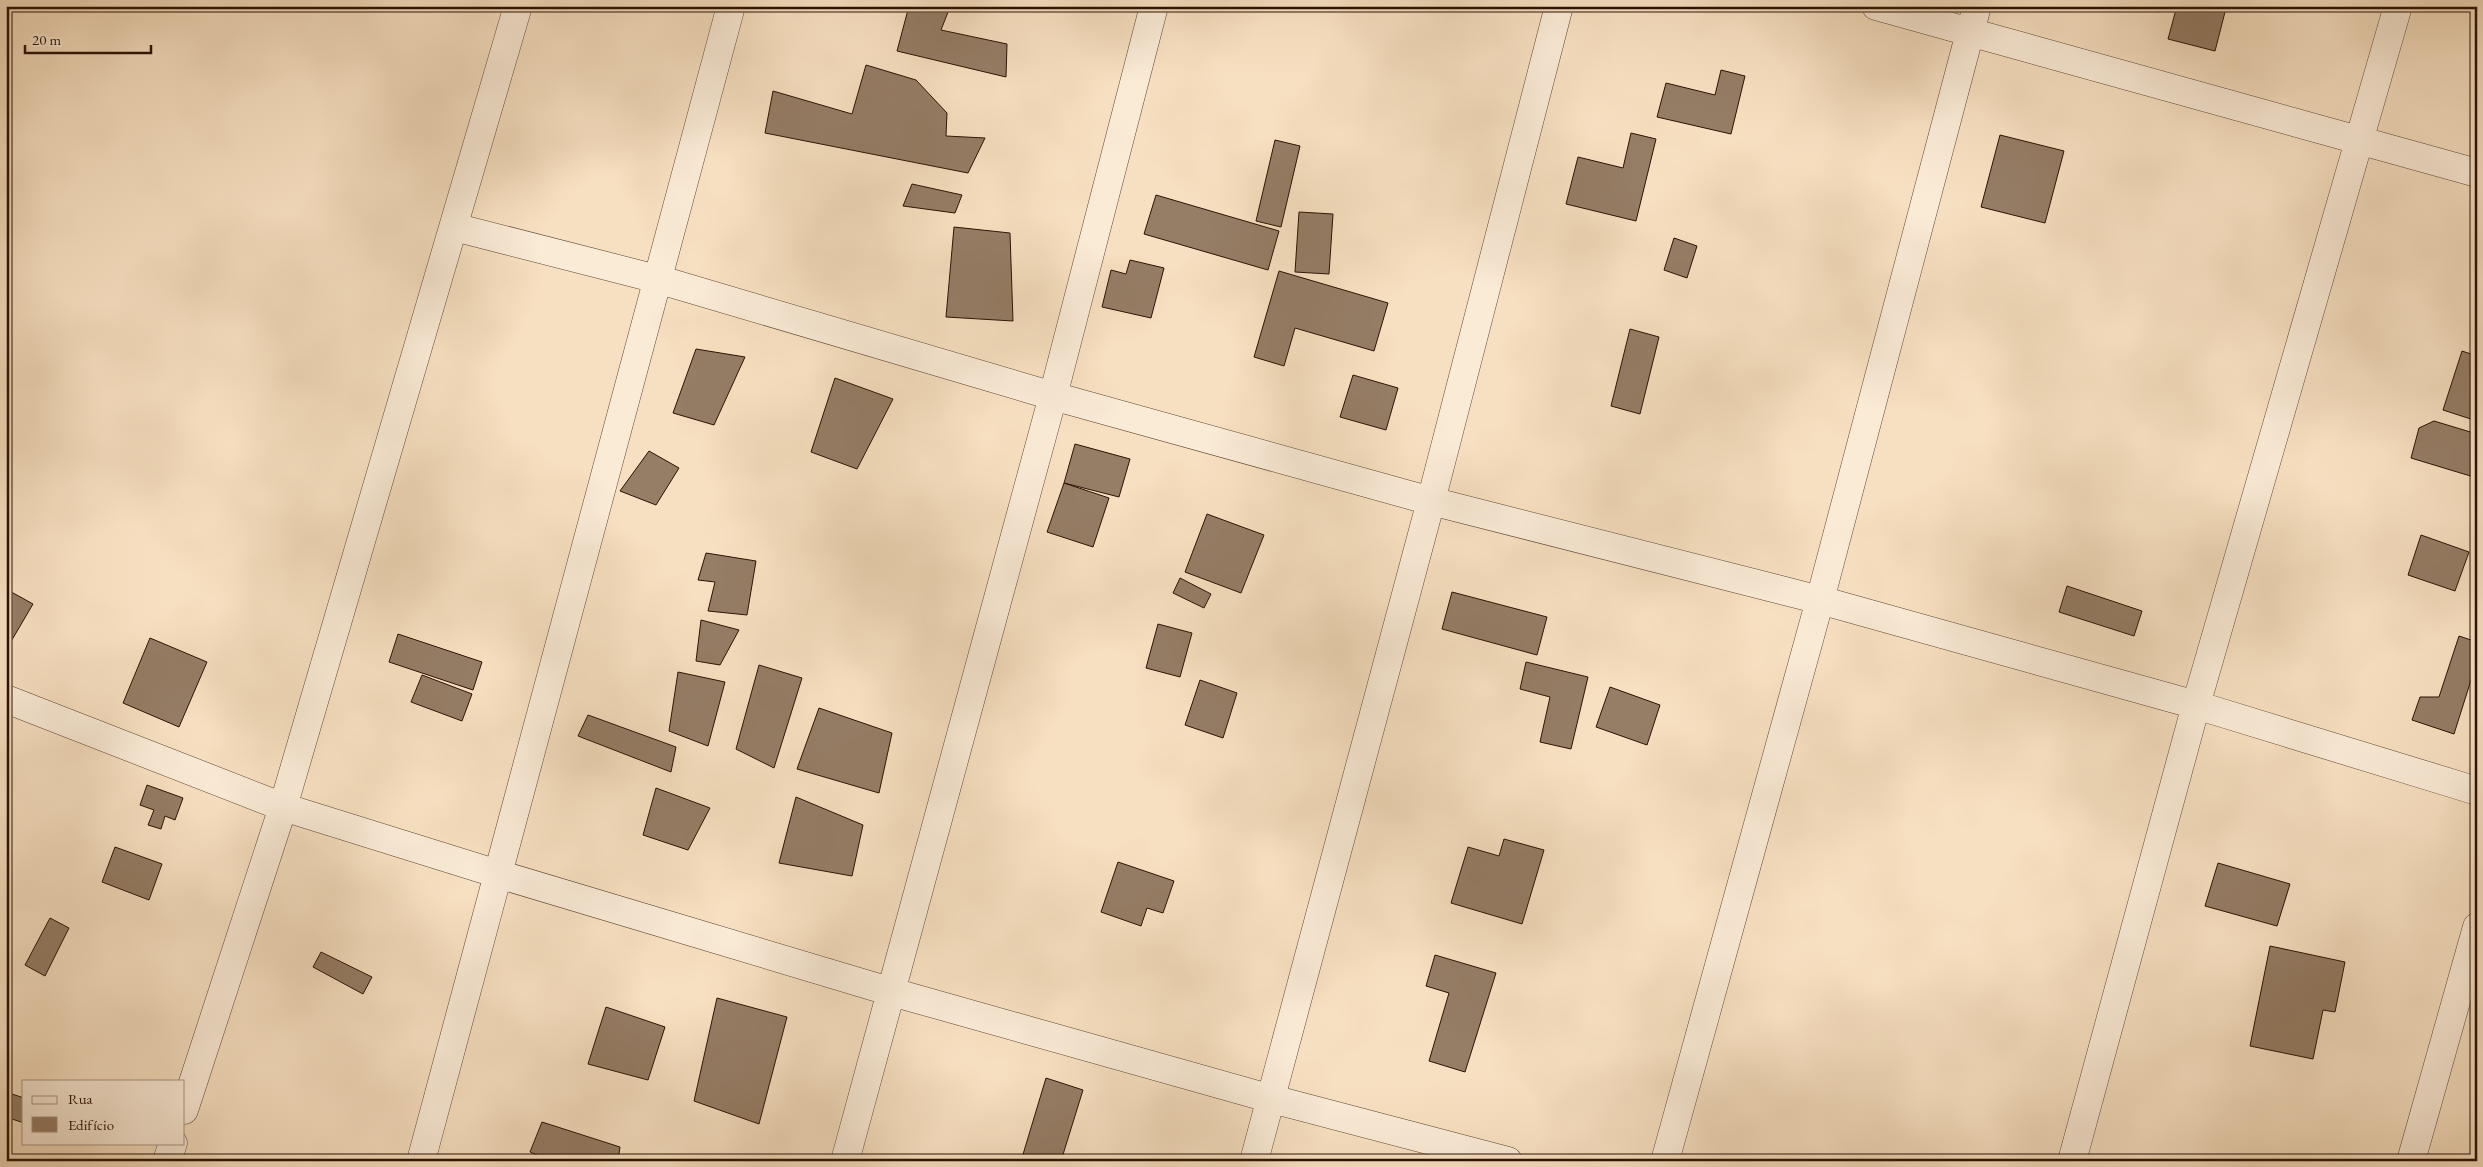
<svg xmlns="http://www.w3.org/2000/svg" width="2483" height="1167" font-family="'EB Garamond',serif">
<rect width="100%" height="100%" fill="#f7e0c1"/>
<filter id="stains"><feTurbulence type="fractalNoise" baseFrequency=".004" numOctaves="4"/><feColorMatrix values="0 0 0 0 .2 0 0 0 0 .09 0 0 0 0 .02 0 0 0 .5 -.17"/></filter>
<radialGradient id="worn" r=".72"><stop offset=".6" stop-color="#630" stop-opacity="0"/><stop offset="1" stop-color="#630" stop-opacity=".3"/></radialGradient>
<path fill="#957d66" stroke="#2b1204" d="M909,6l41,1 -9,23 66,14 -1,33 -109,-26z
M2139,6h22l-1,6z
M2177,6h25l23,6 -10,39 -47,-12z
M866,65l50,15 31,33 -1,23 39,2 -17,35 -203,-40 8,-42 79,23z
M1721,70l24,6 -14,58 -74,-17 9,-34 49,12z
M1631,133l25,6 -20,82 -70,-17 12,-47 45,11z
M2000,135l64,16 -19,72 -64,-16z
M1275,140l25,6 -19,81 -25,-6z
M912,184l50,11 -7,18 -52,-7z
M1156,195l123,36 -11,39 -124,-36z
M1299,212l34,2 -4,60 -34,-2z
M954,227l56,6 3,88 -67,-4z
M1674,238l23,8 -10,32 -23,-8z
M1130,260l34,8 -13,50 -49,-11 9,-37 15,4z
M1279,271l109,32 -14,48 -79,-23 -11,38 -30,-9z
M1630,329l29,8 -19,77 -29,-8z
M696,349l49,8 -31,68 -41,-12z
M2462,351l15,5v65l-34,-11z
M1353,375l45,13 -12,42 -46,-13z
M835,378l58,21 -36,70 -46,-17z
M2434,421l43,13v44l-66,-20 8,-30z
M1075,444l55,15 -11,38 -55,-14z
M649,451l30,17 -23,37 -36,-14z
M1064,483l45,15 -16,49 -46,-15z
M1207,514l57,21 -23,58 -56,-21z
M2421,535l48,17 -14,39 -47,-16z
M706,553l50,8 -9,54 -39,-4 7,-29 -17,-2z
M1180,578l31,16 -7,14 -31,-15z
M2067,586l75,25 -8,25 -75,-24z
M6,589l27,15 -27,46z
M1452,592l95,25 -10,38 -95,-26z
M701,620l38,10 -19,35 -24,-4z
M1158,624l34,9 -12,44 -34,-9z
M398,634l84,28 -9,28 -84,-28z
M2459,636l18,6v19l-23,73 -42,-14 8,-23h19z
M150,638l57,24 -28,65 -56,-24z
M1526,662l62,15 -17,72 -31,-7 10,-45 -30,-8z
M759,665l43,13 -28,90 -38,-19z
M678,672l47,10 -17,64 -39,-15z
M422,675l50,19 -10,27 -51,-19z
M1200,680l37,13 -14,45 -38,-13z
M1610,687l50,18 -13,40 -51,-18z
M819,708l73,25 -13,60 -82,-24z
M588,715l88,32 -5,25 -93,-36z
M147,785l36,13 -8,22 -10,-4 -4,13 -13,-4 6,-15 -14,-5z
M656,788l54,20 -22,42 -45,-15z
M796,797l67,28 -11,51 -73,-13z
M1504,839l40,11 -22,74 -71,-21 17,-56 31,9z
M115,847l47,17 -13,36 -47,-18z
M1118,862l56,19 -11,32 -16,-5 -6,18 -40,-14z
M2218,863l72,21 -13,42 -72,-20z
M50,918l19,10 -24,48 -20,-11z
M2270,946l75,16 -10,50 -12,-2 -10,49 -63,-13z
M321,952l51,25 -9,17 -50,-27z
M1435,955l61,18 -31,99 -36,-11 20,-68 -23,-7z
M717,998l70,19 -28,107 -65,-23z
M606,1007l59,20 -17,53 -60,-16z
M1046,1078l37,12 -22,71h-40z
M6,1092l18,6v25l-18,-6z
M542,1122l78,25 -2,14h-67l-21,-9z"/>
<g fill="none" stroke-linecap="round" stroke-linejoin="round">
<defs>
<path id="street" d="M1876,6l601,167
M454,227l203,52 396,117 378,105 389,99 376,105 281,86
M6,699l277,108 215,67 394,118 380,107 236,62
M184,1110l99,-303 235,-801
M167,1161l6,-18
M421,1161l310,-1155
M845,1161l208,-765 101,-390
M1254,1161l177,-660 128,-495
M1665,1161l155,-561 157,-594
M2072,1161l124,-456 202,-699
M2411,1161l66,-234"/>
</defs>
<use href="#street" stroke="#5e4633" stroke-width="29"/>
<use href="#street" stroke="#faebd7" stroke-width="28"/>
</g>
<rect width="2483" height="1167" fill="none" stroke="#f7e0c1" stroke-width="25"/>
<rect x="8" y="8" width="2468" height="1152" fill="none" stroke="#2b1204" stroke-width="2.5"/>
<rect x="12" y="12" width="2458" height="1142" fill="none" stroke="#2b1204"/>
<rect x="22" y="1080" width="162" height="65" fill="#faebd7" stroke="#a79483"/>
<rect x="32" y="1096" width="25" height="8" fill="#faebd7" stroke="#a79483"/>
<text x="68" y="1104" font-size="15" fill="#2b1204">Rua</text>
<rect x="32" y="1117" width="25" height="15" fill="#957d66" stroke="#a79483"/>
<text x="68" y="1130" font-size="15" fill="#2b1204">Edifício</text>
<path d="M25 45v8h126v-8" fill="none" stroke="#2b1204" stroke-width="2.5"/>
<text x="32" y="45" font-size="15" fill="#2b1204" stroke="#faebd7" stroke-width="4" paint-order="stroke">20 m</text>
<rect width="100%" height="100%" filter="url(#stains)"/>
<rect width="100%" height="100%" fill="url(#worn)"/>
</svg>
